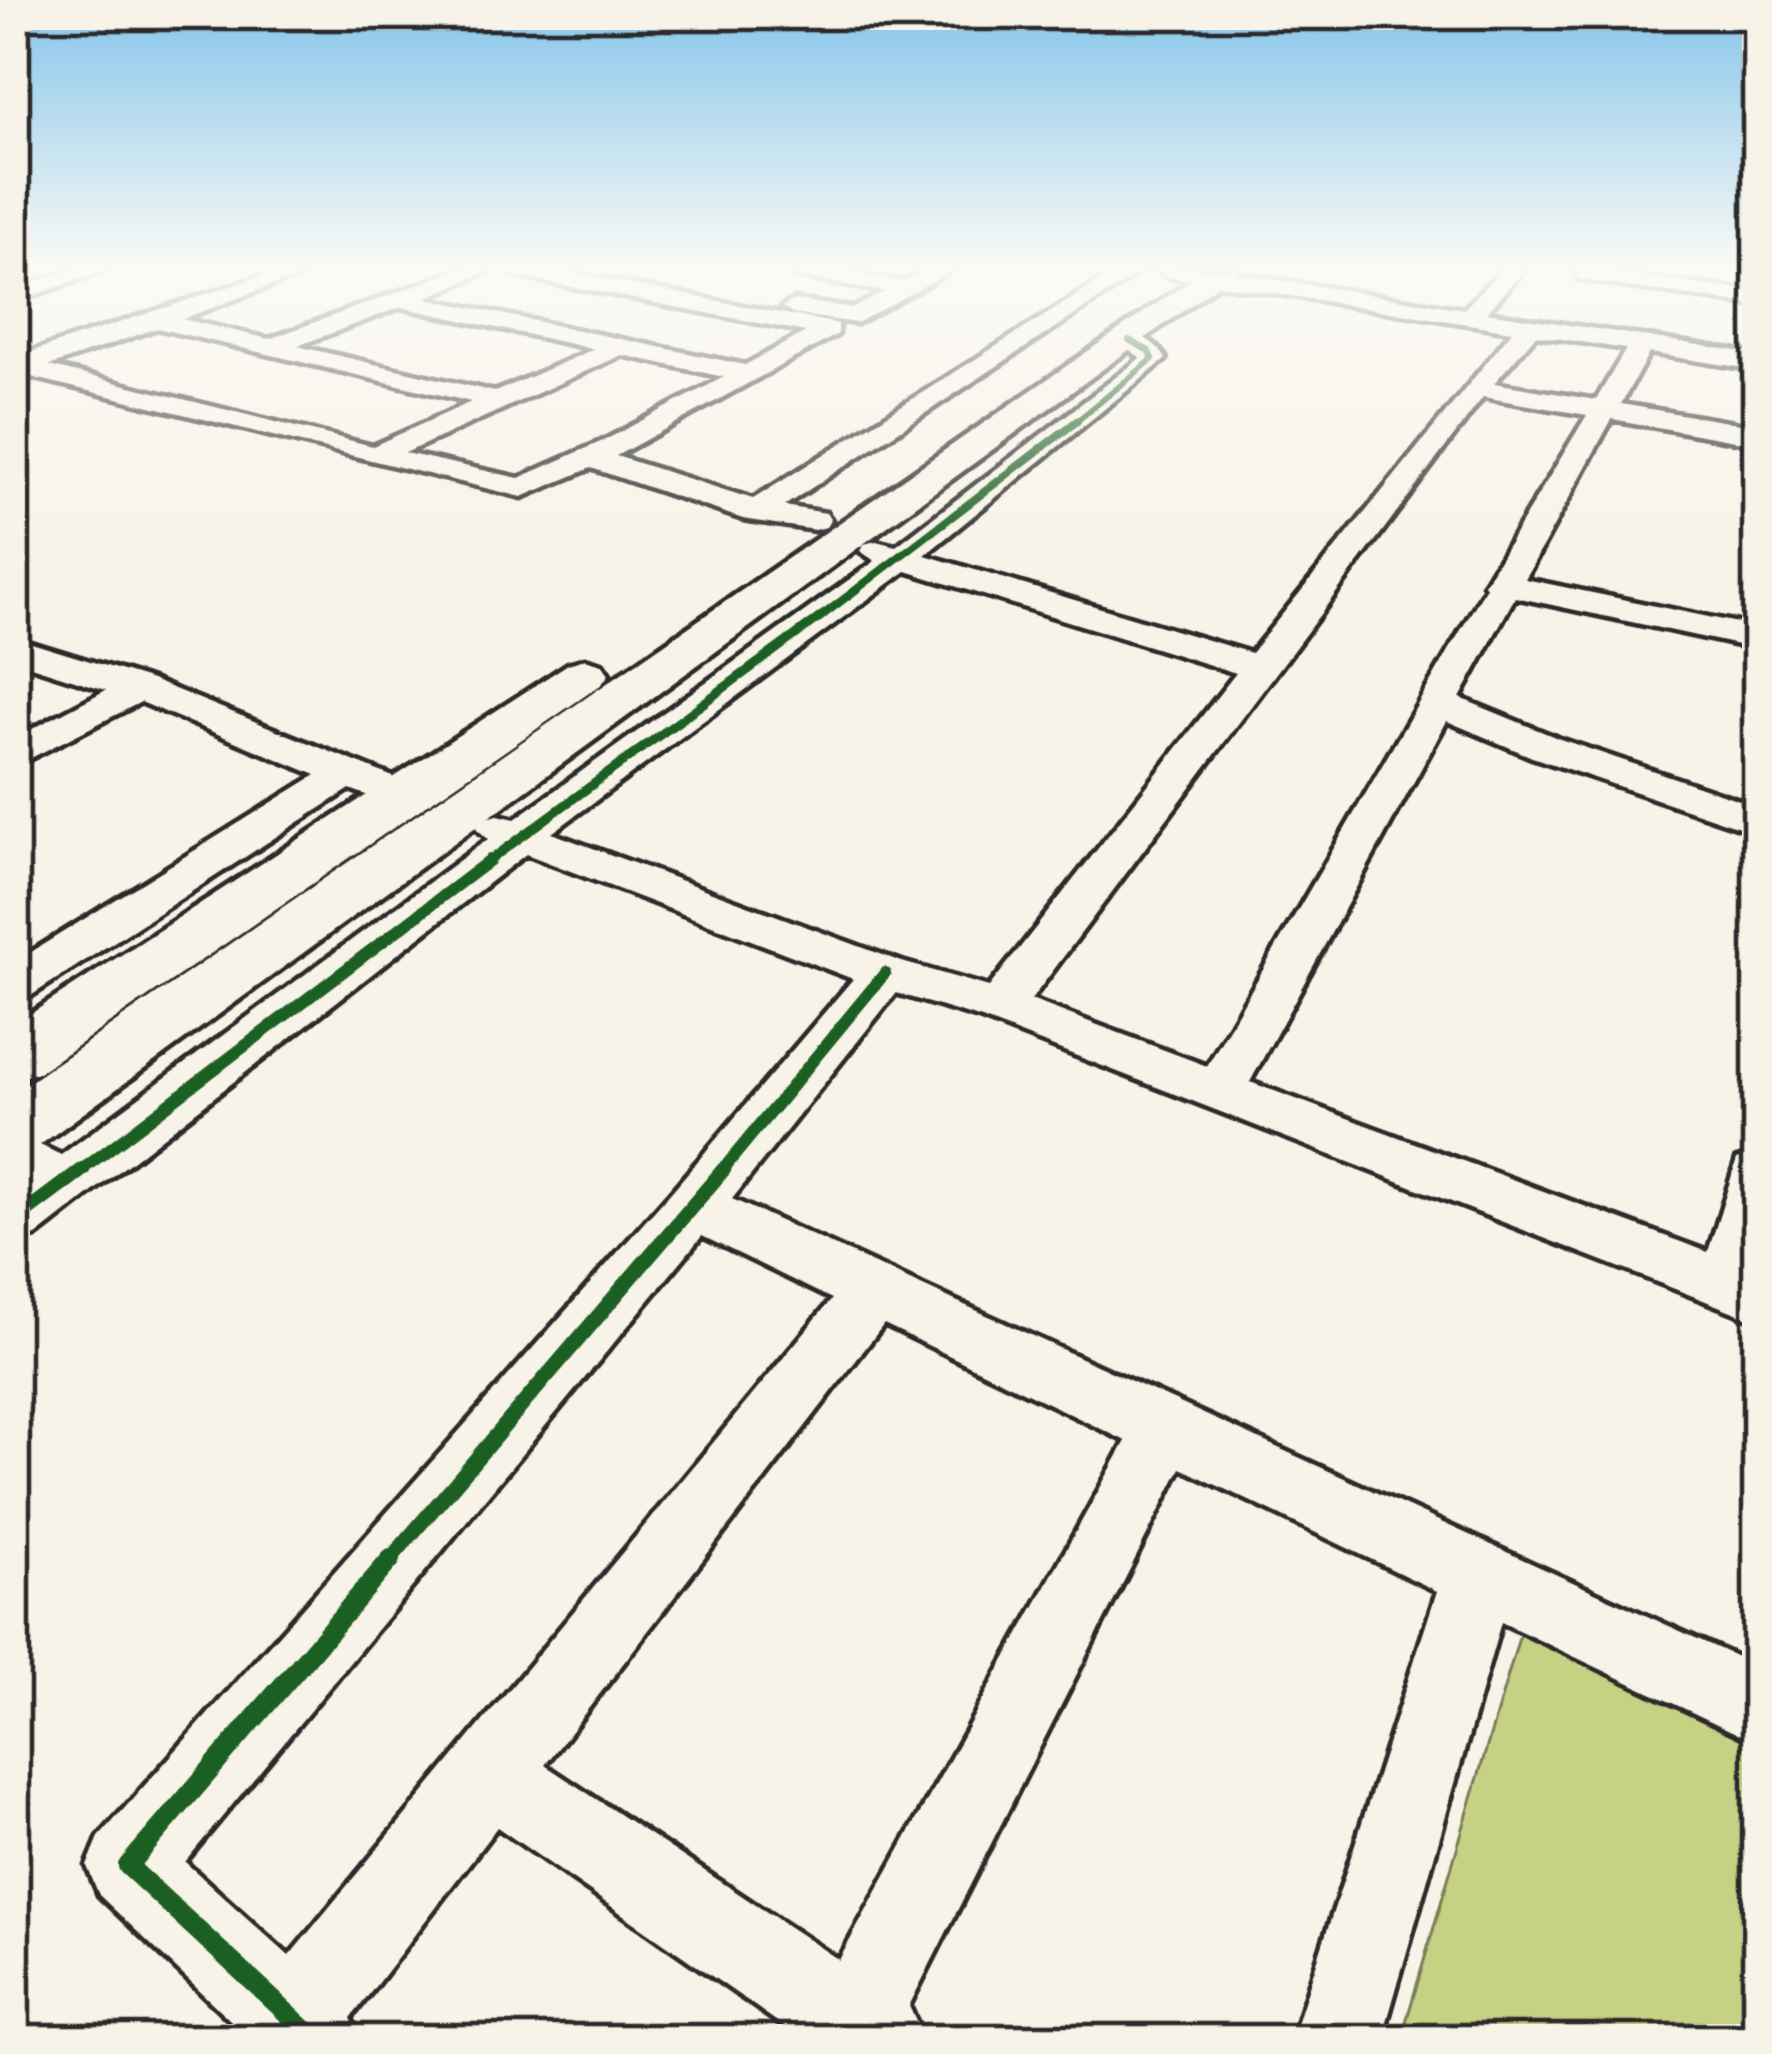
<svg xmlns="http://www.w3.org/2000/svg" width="1772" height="2054" font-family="Pangolin,sans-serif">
<rect width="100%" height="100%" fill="#f7f3e8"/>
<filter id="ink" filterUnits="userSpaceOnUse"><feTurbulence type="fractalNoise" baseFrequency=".00833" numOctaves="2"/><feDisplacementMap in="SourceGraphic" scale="24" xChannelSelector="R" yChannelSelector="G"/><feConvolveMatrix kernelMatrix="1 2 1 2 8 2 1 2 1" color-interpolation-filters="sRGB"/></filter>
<g filter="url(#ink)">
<path fill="#c6d184" stroke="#787e58" stroke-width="3" d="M1521,1631l236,115v293h-356z"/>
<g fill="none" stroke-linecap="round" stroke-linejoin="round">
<defs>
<path id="minor" d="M75,269h34l-94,33v-14z
M283,269h33l-134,50 87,20 192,-70h32l-68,29 320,67 61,-33 -290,-56 -11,-7h46l287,55v10l-222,122 137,43 366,-230h26l-361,237 42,7 5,7 -5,7 -11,3 -72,-11 -152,-51 -69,29 -507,-124v-16zM401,307l193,42 -99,43 -198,-46zM157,328l314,74 -98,44 -324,-80zM622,355l102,22 -119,63 -86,38 -114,-25z
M785,269h48l70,13 23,-13h28l-97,54 -63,-9 -12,-7 12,-7 59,8 31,-16 -88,-16z
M1155,269h54l255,40 38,-40h23l-38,43 270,42v16l-108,-17 -28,51 136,23v18l-145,-26 -87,160 232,48v22l-242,-52 -55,101 100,41 197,67v27l-225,-76 -85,-36 -197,361 458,170 29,-93 20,-6v168l-775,-302 -86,-26 -164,206 1025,467v77l-256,-121 -119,417h-90l145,-448 -256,-123 -272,538 15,33h-122l-305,-212 -146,191 9,21h-110l-151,-144 -12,-29 12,-29 574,-647 180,-211 -327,-125 -490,382 -21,6v-53l6,-4 -6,-4v-48l46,22 427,-316 -12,-11 7,-9 15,-4 17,4 360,-258 -15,-10 4,-7 12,-3 20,5 237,-182 7,-6 -23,-18 3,-5c19,-5 37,8 46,24l-241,196 326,98 261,-322 -346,-55zM1536,335l90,14 -30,51 -102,-17zM1483,397l104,18 -103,169 2,3 -279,479 -176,-66zM906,571l330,102 -247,314 -87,-25 -350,-129zM702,1236l130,63 -543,657 -104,-94zM884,1324l242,117 -287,519 -294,-195z
M1577,269l180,23v14l-172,-26 -8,-2z
M15,638l137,42 266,107 6,9 -6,9 -15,4 -53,-20 -318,206 -17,5v-38l301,-187 -175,-73 -126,64v-28l91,-48 -91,-29z"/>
<path id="major" d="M1207,269h33l-1200,876 -25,7v-60z
M585,659l17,5 7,10 -7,10 -563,388 -24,7v-55l553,-360z"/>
</defs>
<use href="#minor" stroke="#2b2b2b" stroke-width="9"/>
<use href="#major" stroke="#2b2b2b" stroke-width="9"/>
<use href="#minor" fill="#f7f3e8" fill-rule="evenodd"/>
<use href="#major" fill="#f7f3e8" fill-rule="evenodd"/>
<defs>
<path id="cycleway-far5" d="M1073,424l80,-65 -4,-8 -20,-11"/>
<path id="cycleway-far4" d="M819,618l258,-197"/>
<path id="cycleway-far3" d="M486,863l337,-248"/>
<path id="cycleway-far2" d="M79,1172l411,-312
M721,1172l164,-199"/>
<path id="cycleway-far1" d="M15,1220l68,-51
M388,1562l336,-393"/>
<path id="cycleway" d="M315,2039l-187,-173 263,-307"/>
</defs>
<use href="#cycleway-far5" stroke="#f7f3e8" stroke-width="9"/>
<use href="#cycleway-far4" stroke="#f7f3e8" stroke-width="12"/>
<use href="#cycleway-far3" stroke="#f7f3e8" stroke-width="15"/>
<use href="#cycleway-far2" stroke="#f7f3e8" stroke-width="20"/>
<use href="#cycleway-far1" stroke="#f7f3e8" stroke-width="22"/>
<use href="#cycleway" stroke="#f7f3e8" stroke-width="27"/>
<use href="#cycleway-far5" stroke="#1b5e20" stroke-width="6"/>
<use href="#cycleway-far4" stroke="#1b5e20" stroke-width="8"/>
<use href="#cycleway-far3" stroke="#1b5e20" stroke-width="9"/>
<use href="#cycleway-far2" stroke="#1b5e20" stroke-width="12"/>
<use href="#cycleway-far1" stroke="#1b5e20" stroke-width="15"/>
<use href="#cycleway" stroke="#1b5e20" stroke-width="20"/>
</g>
</g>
<linearGradient id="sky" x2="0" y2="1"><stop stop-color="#85c5ea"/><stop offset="0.48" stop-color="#fbfaf5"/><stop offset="1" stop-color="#fbfaf5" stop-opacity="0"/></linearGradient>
<rect width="1772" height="557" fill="url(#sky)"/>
<rect width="1772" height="2054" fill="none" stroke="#f7f3e8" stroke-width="60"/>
<rect x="30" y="30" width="1712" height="1994" fill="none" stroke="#2b2b2b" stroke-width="4.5" filter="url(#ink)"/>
</svg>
